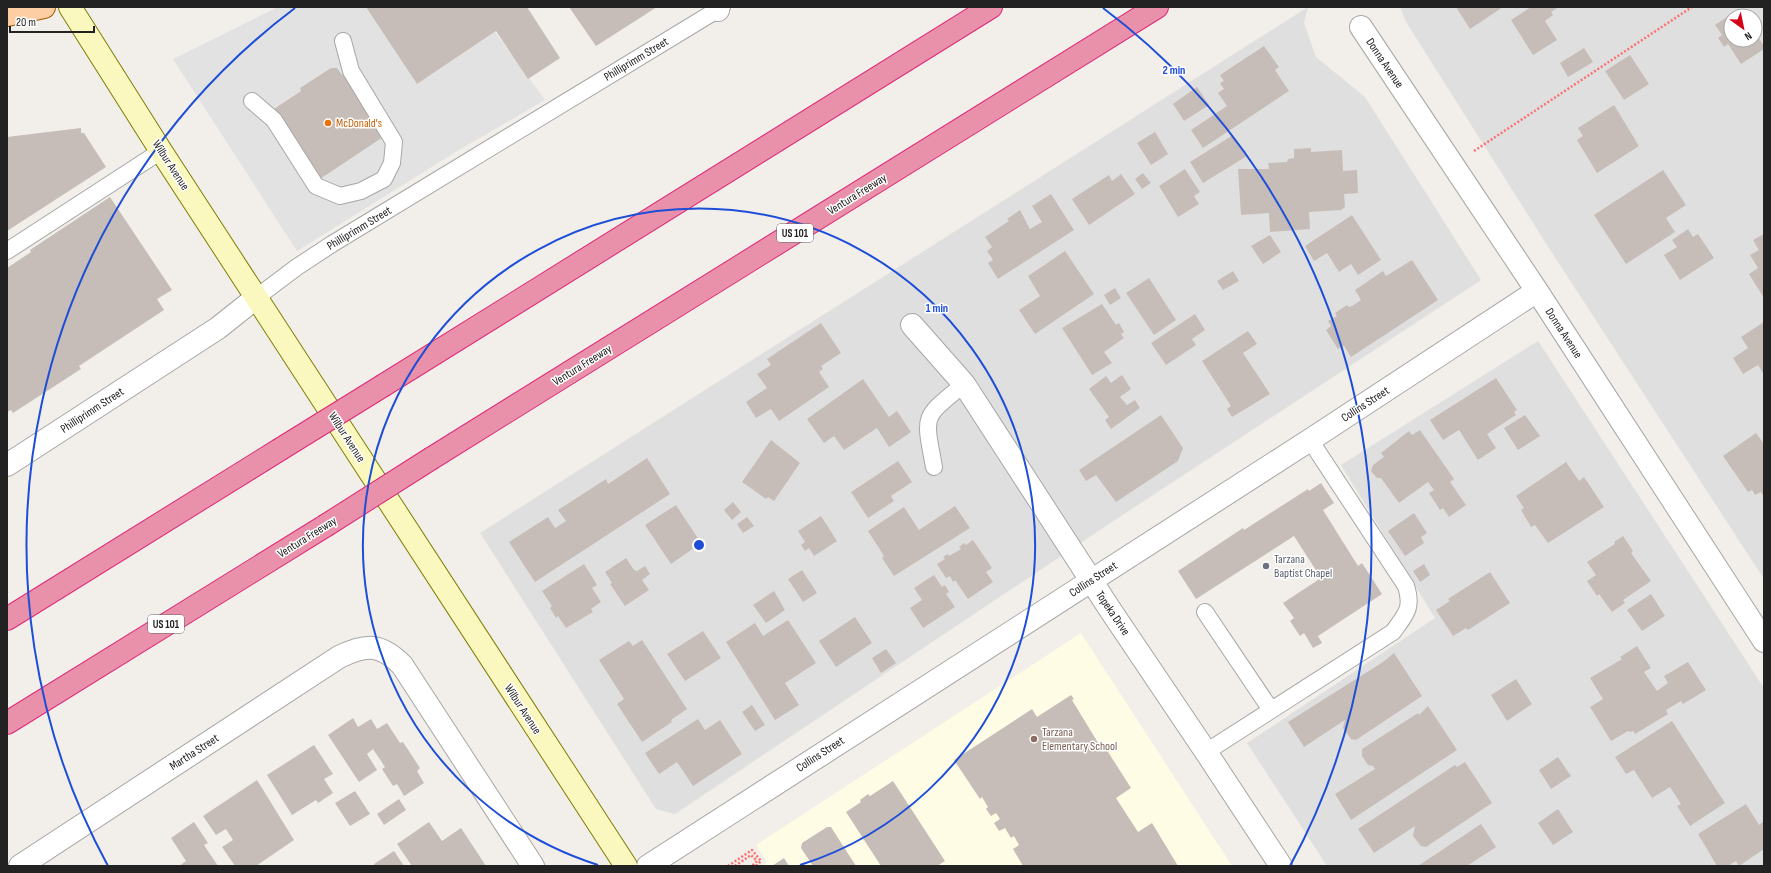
<svg xmlns="http://www.w3.org/2000/svg" width="1771" height="873" font-family="'Sofia Sans Condensed',sans-serif">
<rect width="100%" height="100%" fill="#f2eee9"/>
<path fill="#e0dfdf" fill-rule="evenodd" d="M1308,7l-4,16 12,34 49,40 116,183 -369,242 -437,292 -19,-5 -176,-276z
M1400,7h364v572l-217,-334 -141,-223zM1731,16h24v24h-24z
M1538,341l226,347v178h-437l-80,-123 188,-125 -94,-153z"/>
<path fill="#fffce5" d="M1081,633l151,233h-470l5,-4 -11,-17z"/>
<path fill="#e2e2e2" fill-rule="evenodd" d="M278,7h90l49,77 78,-52 50,68 -86,50 -162,101 -124,-192zM331,68h6l5,7 -22,104 -46,-70 27,-18 -1,-3z"/>
<path fill="#c7bdb8" d="M366,7h161l33,51 -32,21 -32,-48 -79,53z
M569,7h88l-61,39z
M1456,7h47l-33,22z
M1531,7h28l-8,5 2,3 -8,6 12,19 -24,15 -22,-35z
M1739,9l5,7h-13v24h24v-8l9,14v3l-23,15 -13,-20 -4,3 -6,-9 4,-3 -7,-10z
M1264,46l15,21 -4,3 14,21 -86,57 -12,-18 36,-24 -9,-13 6,-4 -4,-6 4,-2 -4,-6z
M1584,48l9,14 -25,15 -8,-14z
M1630,55l19,29 -25,16 -19,-29z
M331,68h6l5,7 4,-2 17,25 -4,3 24,36 -63,42 -46,-70 27,-18 -1,-3z
M1197,87l12,18 -25,16 -11,-17z
M1614,105l25,41 -42,27 -20,-33 6,-4 -5,-8z
M81,128v5h3l22,34 -99,64v-94z
M1155,132l13,22 -17,11 -14,-22z
M1233,135l14,21 -44,27 -13,-21z
M1311,148v4l31,-2 1,21 14,-1 1,23 -14,1 1,13 -4,3 -32,2 1,17 -40,3 -1,-19 -28,2 -3,-46h31l-1,-6 19,-1 1,-3 6,-1v-9z
M1185,169l15,23 -6,4 5,8 -21,13 -19,-31z
M1663,170l23,35 -20,13 9,14 -49,32 -32,-49z
M1143,173l8,10 -9,6 -7,-10z
M1121,174l14,20 -46,31 -17,-26 37,-24 3,6z
M1051,194l23,36 -76,49 -10,-16 5,-3 -6,-9 5,-4 -7,-10 24,-16 -2,-2 13,-9 10,19 12,-7 -10,-16z
M110,197l62,93 -15,9 7,11 -85,56 2,3 -68,44 -2,-3 -4,2v-144l24,-16 -1,-2z
M1352,215l29,45 -23,15 -7,-11 -12,8 -12,-19 -13,8 -9,-15z
M1688,229l5,8 5,-3 16,24 -34,22 -16,-25 13,-8 -5,-7z
M1764,234v64l-15,-24 9,-6 -8,-13 9,-5 -6,-10z
M1270,235l11,17 -18,12 -12,-18z
M1065,251l29,43 -59,40 -16,-24 21,-14 -12,-20z
M1412,260l26,40 -87,57 -7,-11 -6,3 -12,-19 5,-4 -3,-5 9,-5 -2,-3 12,-8 2,2 3,-1 9,-6 -6,-10 28,-19 3,5z
M1233,271l6,10 -16,9 -6,-9z
M1149,278l27,42 -22,15 -28,-42z
M1115,288l6,10 -11,7 -6,-10z
M1102,304l14,21 3,-2 5,9 -3,2 3,4 -20,14 8,11 -20,12 -30,-47z
M1195,314l10,16 -13,9 4,6 -30,20 -15,-22z
M1764,322v53l-6,-10 -15,9 -10,-16 15,-10 -7,-11z
M821,323l20,30 -20,13 2,3 -4,3 10,15 -50,34 -8,-12 -15,9 -10,-16 21,-14 -10,-14 14,-9 -4,-6z
M1248,331l9,13 -14,9 27,41 -38,23 -5,-8 4,-3 -29,-45z
M1122,375l9,14 -11,8 7,8 8,-5 5,8 -29,21 -6,-9 4,-3 -20,-28 17,-13 5,7z
M1496,378l21,32 -3,2 2,3 -29,19 9,14 -18,12 -19,-30 -16,10 -13,-20z
M863,379l26,38 8,-6 14,21 -22,15 -12,-19 -33,22 -10,-14 -10,7 -17,-24z
M1161,415l22,33 -5,13 -62,41 -20,-27 -10,6 -7,-11z
M1525,415l15,21 -22,14 -14,-22z
M1420,430l34,49 -4,3 16,23 -17,12 -6,-9 -3,2 -11,-17 5,-3 -6,-8 -29,21 -18,-25h-4l-6,-7 2,-6 11,-8 -3,-4 28,-22 3,4z
M1756,433l8,11v53l-3,-5 -6,3 -3,-5 -4,2 -25,-36z
M771,440l29,23 -26,38 -6,-4 -2,2 -24,-17z
M647,458l23,36 -135,88 -26,-40 39,-25 7,11 11,-7 -8,-11 48,-31 2,5z
M898,461l14,21 -21,14 3,5 -26,17 -17,-26z
M1566,462l13,19 5,-4 20,30 -56,36 -13,-18 -4,2 -10,-17 3,-2 -8,-12z
M1321,483l13,20 -11,7 35,56 4,-3 20,31 -64,42 4,7 -9,5 -9,-15 -4,3 -10,-15 4,-3 -11,-15 38,-25 -27,-42 -98,63 -18,-28 65,-43 1,2 64,-41 1,2z
M733,502l8,10 -9,8 -8,-10z
M676,505l25,38 -30,21 -26,-39z
M955,506l15,22 -76,48 -12,-18 2,-2 -16,-25 36,-24 15,23z
M1414,513l13,20 -6,4 3,6 -19,13 -17,-25z
M821,516l16,25 -23,15 -5,-8 -4,3 -4,-6 4,-3 -7,-11z
M747,517l7,9 -11,7 -6,-9z
M1623,536l10,15 -2,2 20,28 -28,19 2,3 -13,9 -13,-18 -2,2 -10,-15 9,-6 -9,-13 28,-18 -1,-2z
M973,540l19,28 -6,4 7,10 -25,17 -13,-19 -2,2 -3,-6 -4,2 -9,-14 8,-5 -2,-2 5,-3 1,2 12,-7 -2,-2 5,-4 2,2z
M626,558l8,12 3,1 8,-5 5,8 -8,6 7,10 -24,16 -15,-22 2,-1 -7,-11z
M584,564l13,21 -5,3 9,14 -10,7 2,3 -27,16 -8,-12 -2,2 -6,-10 2,-2 -10,-15z
M1424,564l6,11 -10,7 -7,-11z
M802,570l15,23 -14,9 -15,-23z
M1490,572l20,31 -42,27 -2,-2 -13,8 -17,-26 14,-9 -2,-2z
M934,575l8,12 3,-2 4,7 -3,2 9,13 -32,21 -13,-20 12,-8 -8,-12z
M774,591l11,19 -19,13 -13,-18z
M1651,594l14,22 -23,15 -15,-21z
M855,617l17,26 -36,24 -17,-26z
M788,620l28,43 -31,20 14,22 -24,15 -49,-78 29,-19 8,13z
M703,631l18,27 -36,23 -18,-27z
M642,640l45,69 -16,11 1,2 -30,20 -25,-38 7,-5 -25,-39 30,-19 4,5z
M1637,646l14,22 -7,4 13,19 11,-8 -4,-7 24,-14 18,28 -23,14 -2,-3 -15,9 2,4 -33,20 -2,-3 -3,1 -2,-1 -17,10 -21,-34 13,-8 -13,-21 32,-19 -2,-2z
M886,649l10,14 -15,10 -9,-15z
M1394,653l28,43 -66,44 -5,-1 -8,-11 2,-8 -41,27 -16,-25 95,-60z
M1516,679l16,25 -25,17 -16,-26z
M1071,695l3,4 -2,1 28,46 3,-2 28,44 -15,10 22,34 14,-9 26,43h-155l-10,-17 6,-4 -5,-9 -3,2 -6,-10 -6,3 -5,-8 6,-4 -4,-6 -5,3 -5,-7 2,-2 -6,-10 -2,2 -26,-39 78,-51 5,8z
M752,705l13,20 -10,6 -13,-19z
M1428,706l29,44 -106,70 -16,-26 40,-25 -2,-3 -5,-1 -6,-9v-7l56,-36 1,2z
M353,718l5,9 13,-8 6,10 10,-6 13,20 3,-1 17,26 -3,3 7,12 -20,13 -7,-12 -4,2 -11,-17 3,-2 -12,-18 -6,5 10,16 -18,12 -31,-47z
M698,719l7,11 15,-10 22,34 -49,32 -16,-24 -18,12 -14,-21z
M1672,721l53,82 -35,23 -13,-20 4,-2 -11,-17 -18,11 -18,-28 -8,4 -11,-17z
M314,745l19,29 -9,5 9,14 -15,10 -2,-3 -24,15 -25,-40z
M1558,757l13,19 -20,13 -12,-19z
M1465,762l27,41 -66,44 -5,-1 -8,-10 2,-10 -41,27 -16,-24 97,-64 2,2z
M257,780l37,60 -38,26h-21l-13,-19 11,-7 -7,-11 -10,6 -13,-19z
M893,781l52,80 -8,5h-56l-35,-54 15,-10 -1,-2 8,-6 2,2z
M355,791l15,23 -20,12 -15,-23z
M399,799l7,11 -22,15 -7,-11z
M1746,804l13,21 5,-4v28l-25,17 -3,-5 -8,5h-11l-19,-32z
M1558,809l15,23 -20,13 -15,-22z
M194,822l14,21 -4,2 14,21h-39l7,-5 -15,-23z
M429,822l13,19 19,-13 25,38h-74l-15,-22z
M1481,824l15,23 -29,19h-49z
M827,827h4l25,39h-43l-12,-18 1,-5z
M394,851l10,15h-29l-1,-2z
M784,858l5,8h-17z"/>
<g fill="none" stroke-linecap="round" stroke-linejoin="round">
<defs>
<path id="lane" d="M252,101l22,19 42,66 24,10 21,-5 23,-12 8,-16 2,-21 -43,-71 -8,-30
M7,251l154,-100
M257,297l40,-30 35,-23 390,-237
M934,467c-10,-54 -12,-48 30,-83
M1205,612l66,98
M1206,752l187,-120c13,-18 20,-24 13,-46l-96,-146"/>
<path id="street" d="M716,7l2,3
M1361,27l176,264 227,350
M912,325l52,59 145,224 97,144 75,114
M7,465l211,-137 39,-31
M20,866l319,-209c27,-13 41,-14 63,8l131,201
M648,866l662,-426 227,-149"/>
<path id="secondary" d="M70,7l91,144 465,715"/>
<path id="primary" d="M7,15l37,-8"/>
<path id="highway" d="M384,385l607,-378
M432,458l725,-451
M7,619l272,-169
M7,723l318,-197"/>
</defs>
<use href="#lane" stroke="#a6a6a6" stroke-width="18"/>
<use href="#street" stroke="#a6a6a6" stroke-width="24"/>
<use href="#secondary" stroke="#7d7e04" stroke-width="24"/>
<use href="#primary" stroke="#a05b00" stroke-width="24"/>
<use href="#highway" stroke="#dd2879" stroke-width="24"/>
<path stroke="#fb7171" stroke-width="2.5" stroke-dasharray="2 2" stroke-linecap="butt" d="M1474,151l218,-144
M728,866l24,-16 9,11 -5,5
M735,866l16,-11 6,6 -5,5"/>
<use href="#lane" stroke="#fff" stroke-width="16"/>
<use href="#street" stroke="#fff" stroke-width="22"/>
<use href="#secondary" stroke="#faf8be" stroke-width="22"/>
<use href="#primary" stroke="#fdcda3" stroke-width="22"/>
<use href="#highway" stroke="#e991aa" stroke-width="22"/>
<defs>
<path id="highway-bridge" d="M279,450l105,-65
M325,526l107,-68"/>
</defs>
<use href="#highway-bridge" stroke="#dd2879" stroke-width="24" stroke-linecap="butt"/>
<use href="#highway-bridge" stroke="#e991aa" stroke-width="22"/>
</g>
<g fill="none" stroke="#1d4ed8" stroke-width="2">
<path d="M598 865A336 336 0 1 1 800 865"/>
<path d="M108 866A672 672 0 0 1 295 8M1103 8A672 672 0 0 1 1290 866"/>
</g>
<circle fill="#e8710a" stroke="#fff" stroke-width="1.5" cx="328" cy="123" r="4"/>
<circle fill="#6b7280" stroke="#fff" stroke-width="1.5" cx="1266" cy="566" r="4"/>
<circle fill="#8d6e63" stroke="#fff" stroke-width="1.5" cx="1034" cy="739" r="4"/>
<g text-anchor="middle" stroke-width="3" stroke-linejoin="round" paint-order="stroke">
<g fill="#fff" stroke="#646464" stroke-width="1">
<rect x="777" y="224" width="36" height="18" rx="3"/>
<rect x="148" y="615" width="36" height="18" rx="3"/>
</g>
<g font-size="11" font-weight="bold" fill="#222">
<text x="795" y="237">US 101</text>
<text x="166" y="628">US 101</text>
</g>
<g font-size="12" fill="#222" stroke="#fff">
<text transform="translate(636 59) rotate(-31)" y="4">Philliprimm Street</text>
<text transform="translate(1385 63) rotate(56)" y="4">Donna Avenue</text>
<text transform="translate(171 165) rotate(57)" y="4">Wilbur Avenue</text>
<text transform="translate(857 194) rotate(-32)" y="4">Ventura Freeway</text>
<text transform="translate(359 228) rotate(-31)" y="4">Philliprimm Street</text>
<text transform="translate(1564 333) rotate(57)" y="4">Donna Avenue</text>
<text transform="translate(582 365) rotate(-32)" y="4">Ventura Freeway</text>
<text transform="translate(1365 404) rotate(-33)" y="4">Collins Street</text>
<text transform="translate(92 410) rotate(-33)" y="4">Philliprimm Street</text>
<text transform="translate(347 437) rotate(57)" y="4">Wilbur Avenue</text>
<text transform="translate(307 537) rotate(-32)" y="4">Ventura Freeway</text>
<text transform="translate(1093 579) rotate(-33)" y="4">Collins Street</text>
<text transform="translate(1113 613) rotate(56)" y="4">Topeka Drive</text>
<text transform="translate(523 709) rotate(57)" y="4">Wilbur Avenue</text>
<text transform="translate(194 752) rotate(-33)" y="4">Martha Street</text>
<text transform="translate(820 754) rotate(-33)" y="4">Collins Street</text>
</g>
<g font-size="12" fill="#c56008" stroke="#fff" text-anchor="start">
<text x="336" y="127">McDonald's</text>
</g>
<g font-size="12" fill="#5b616d" stroke="#fff" text-anchor="start">
<text x="1274" y="563">Tarzana<tspan x="1274" dy="14">Baptist Chapel</tspan></text>
</g>
<g font-size="12" fill="#785e54" stroke="#fff" text-anchor="start">
<text x="1042" y="736">Tarzana<tspan x="1042" dy="14">Elementary School</tspan></text>
</g>
</g>
<circle cx="699" cy="545" r="6" fill="#1d4ed8" stroke="#fff" stroke-width="2"/>
<g font-size="12" text-anchor="middle" font-weight="bold" fill="#1d4ed8" stroke="#fff" stroke-width="3" stroke-linejoin="round" paint-order="stroke">
<text x="1174" y="74">2 min</text>
<text x="937" y="312">1 min</text>
</g>
<rect width="1771" height="873" fill="none" stroke="#222222" stroke-width="16"/>
<g transform="translate(1743 28) rotate(147)"><circle r="19" fill="#ffffff" stroke="#a7a7a7"/>
<path d="M0-3L7 15L0 10L-7 15Z" fill="#d40015"/>
<text y="-6" font-size="11" font-weight="bold" text-anchor="middle" fill="#222222">N</text>
</g>
<path d="M10 26v6h84v-6" fill="none" stroke="#222222" stroke-width="2"/>
<text x="16" y="26" font-size="12" fill="#222222" stroke="#ffffff" stroke-width="3" paint-order="stroke">20 m</text>
</svg>
